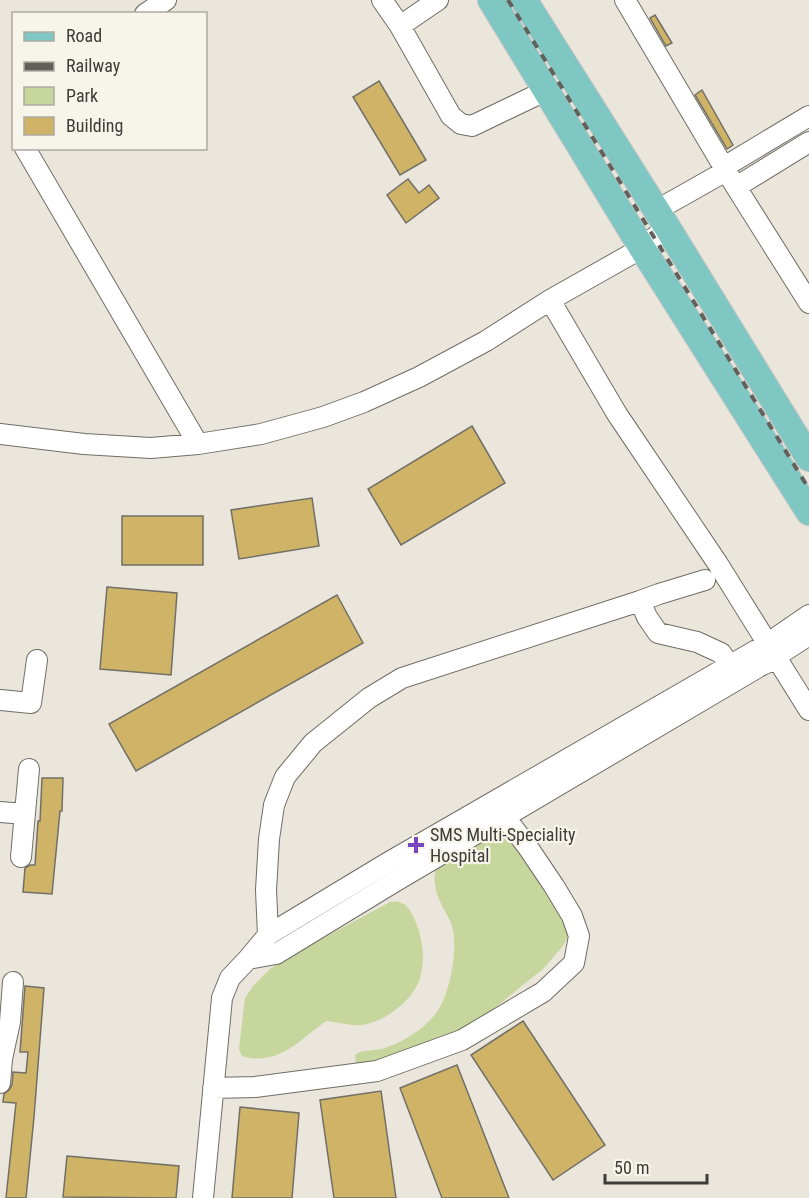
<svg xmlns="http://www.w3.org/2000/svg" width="809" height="1198" font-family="'Roboto Condensed',sans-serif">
<rect width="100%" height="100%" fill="#eae6dc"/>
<path fill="#c7d69c" d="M506,837l8,3 58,91 -10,16 -19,22 -60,48 -55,28 -68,22 -4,-2 -1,-10c7,-6 21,-4 30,-7 8,-3 18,-7 25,-12 12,-7 23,-17 30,-29 11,-19 18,-60 12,-81 -5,-14 -16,-27 -17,-42 -1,-5 0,-10 0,-14 21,-16 45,-32 71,-33z
M390,902c3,0 6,-1 9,0 8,2 12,9 15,16 9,20 12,42 5,63 -8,21 -35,41 -57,44 -11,1 -25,-3 -36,-4 -26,19 -49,46 -84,35l-3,-7 6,-51 8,-12 17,-17 20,-13z"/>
<path fill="#cfb467" stroke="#726f66" stroke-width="1.5" d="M655,15l17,28 -6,3 -16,-28z
M379,81l47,79 -26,15 -47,-78z
M702,90l31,55 -6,4 -32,-54z
M408,179l11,14 10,-8 10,13 -33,25 -19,-28z
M472,426l33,57 -104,62 -33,-56z
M312,498l7,48 -80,13 -8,-49z
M122,516h81v49h-81z
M107,587l70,6 -6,82 -71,-6z
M337,595l26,48 -227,128 -27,-47z
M42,778h21l-1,33h-2l-8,83 -29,-2 2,-24 5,-3h5l3,-44h2z
M25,986l19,2 -10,129 -8,81h-20l10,-95 -13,-1 1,-8 5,-4 3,-5 1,-13 13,1 2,-21h-8z
M523,1021l82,124 -52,35 -82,-125z
M457,1065l52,133h-67l-42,-110z
M381,1091l15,107h-62l-14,-98z
M240,1107l59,6 -7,85h-60z
M67,1156l112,10 -3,32 -113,-1z"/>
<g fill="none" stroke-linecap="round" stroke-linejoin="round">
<defs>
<path id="minor" d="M382,0l18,26 51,90 10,8 11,2 75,-36
M625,0l101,171 83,132
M145,14l21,-14
M400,26l38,-26
M25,148l173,296
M724,167l85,-51
M736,187l73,-45
M657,210l69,-39
M550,300l67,114 101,150 91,146
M0,434l84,10 67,4 47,-4 63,-10 62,-17 41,-15 55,-25 67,-36 64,-41 92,-52 25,-21
M705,580l-46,14 -19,7 7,16 11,16 39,9 24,11 15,22
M775,657l34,-22
M776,659l-14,6 -366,216 -120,73 -28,5 20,-24 121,-73 378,-218 42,-29
M0,700l31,3 6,-43
M0,812l25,2
M21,857l8,-88
M268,935l-2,-45 3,-51 5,-34 11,-28 28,-34 56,-45 33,-20 238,-77
M0,1083l2,-24 8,-37 3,-40
M213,1088l42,-1 122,-16 85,-31 81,-48 31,-29 5,-27 -7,-20 -18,-30 -27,-40 -22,-29
M203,1198l19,-200 8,-20 18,-19"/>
<path id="major" d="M491,0l151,248 167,264
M524,0l143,227 142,231"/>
</defs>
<use href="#minor" stroke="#706d65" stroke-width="22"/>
<use href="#major" stroke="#c5c4c3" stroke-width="28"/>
<use href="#minor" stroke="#fff" stroke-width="20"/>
<use href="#major" stroke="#7fc7c3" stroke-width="26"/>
<path stroke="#62605b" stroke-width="4" stroke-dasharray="8 8" stroke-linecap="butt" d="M508,0l301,489"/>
</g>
<path fill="#7745bc" stroke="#f7f4ea" stroke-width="2" d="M413 836h6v6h6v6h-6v6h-6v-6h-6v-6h6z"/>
<g text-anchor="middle" stroke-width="4.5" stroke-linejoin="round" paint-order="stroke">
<g font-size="18" fill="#3d3c38" stroke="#f7f4ea" text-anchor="start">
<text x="430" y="841">SMS Multi-Speciality<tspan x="430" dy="21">Hospital</tspan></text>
</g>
</g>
<rect x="12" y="12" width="195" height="138" fill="#f7f4ea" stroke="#adaaa3" stroke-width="1.5"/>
<rect x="24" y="32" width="30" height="9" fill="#7fc7c3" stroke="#adaaa3" stroke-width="1.5"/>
<text x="66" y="42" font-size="18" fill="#3d3c38">Road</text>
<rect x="24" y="62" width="30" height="9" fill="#62605b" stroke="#adaaa3" stroke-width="1.5"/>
<text x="66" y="72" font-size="18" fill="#3d3c38">Railway</text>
<rect x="24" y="87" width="30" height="18" fill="#c7d69c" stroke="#adaaa3" stroke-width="1.5"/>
<text x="66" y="102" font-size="18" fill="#3d3c38">Park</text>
<rect x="24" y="117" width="30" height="18" fill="#cfb467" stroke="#adaaa3" stroke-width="1.5"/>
<text x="66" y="132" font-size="18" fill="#3d3c38">Building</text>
<path d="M605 1174v9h102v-9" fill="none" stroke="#3d3c38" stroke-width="3"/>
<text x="614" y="1174" font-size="18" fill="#3d3c38" stroke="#f7f4ea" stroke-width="4.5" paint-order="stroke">50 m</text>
</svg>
